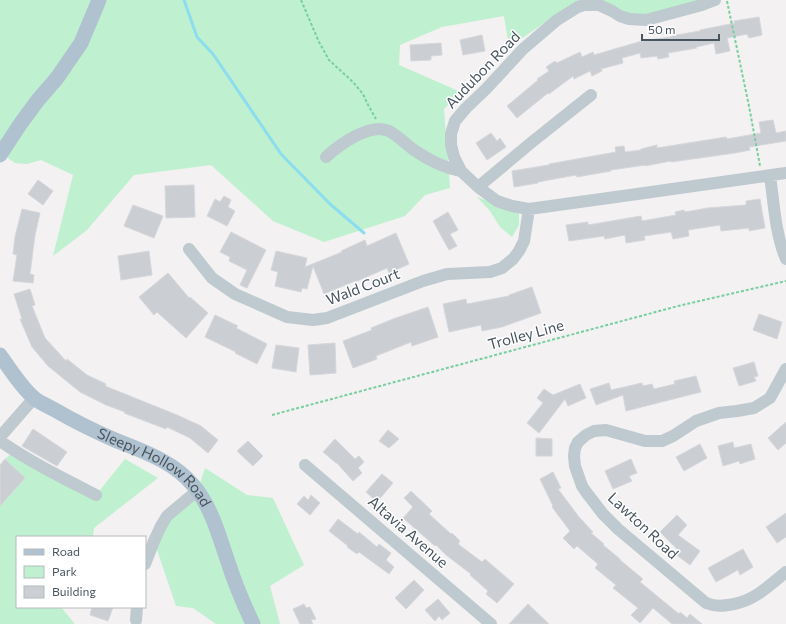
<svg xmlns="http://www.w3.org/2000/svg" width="786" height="624" font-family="Commissioner,sans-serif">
<rect width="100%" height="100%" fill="#f3f1f1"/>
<path fill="#bff0d0" d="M0,0h715l-69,20 -72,-17 -65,44 -5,-31 -62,11 -42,18 -1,20 62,27 -17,17 6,79 -25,7 -20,21 -81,26 -51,-21 -62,-56 -77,10 -47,55 -34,26 20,-81 -32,-15 -14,4 -12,-1 -14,-10 -1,1z
M477,197l42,15v13l-7,12 -12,-10 -10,-16z
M14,451l82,44 29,-36 33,19 -64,50 -1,9h-76v70h44l13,16v1h-74v-118l25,-28 -20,-19z
M205,468l42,27 26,3 31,67 -34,21 10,38h-64l-23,-16 -17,-2 -22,-65 7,-15 37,-36z"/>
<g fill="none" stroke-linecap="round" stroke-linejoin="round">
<path stroke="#8cddee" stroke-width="3" d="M184,0l13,37 16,17 68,100 49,50 34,29"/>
</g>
<path fill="#cbced3" stroke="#d5d7dc" d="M759,17l3,18 -13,3 -2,-4 -20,4 3,13 -14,3 -2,-11 -18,4 1,1 -29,5 1,4 -11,2 -1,-3 -16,2 -1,-5 -18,5 1,5 -22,6 1,2 -10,5 -2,-5 -16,8 -1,-3 -24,18 -1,-1 -31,25 -10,-12 31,-26 -1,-1 12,-8 -3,-4 9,-6 2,2 23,-11 2,5 11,-5 1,3 48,-14 29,-4v-1l29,-5v-1l35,-7 -1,-2z
M482,35l3,16 -22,4 -3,-15z
M441,43l1,12 -11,1v4l-20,1 -1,-16z
M773,120l3,13 10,-2v10l-37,6 1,3 -15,3 -64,9v-1l-26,5v-1l-34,5v1l-34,6 -1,-2 -38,7v1l-24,4 -2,-16 37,-6v-1l67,-12 -1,-5 9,-1 1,6 16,-2v-1l16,-4v3l69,-11 1,2 34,-6 -2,-11z
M491,133l6,8 3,-3 6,9 -19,13 -11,-17z
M38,180l15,11 -10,14 -15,-11z
M194,185l1,32 -29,1 -1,-32z
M224,196l7,4 -3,7 7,4 -8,15 -20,-10 8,-17 5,3z
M760,199l5,29 -16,3v-3l-28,3 -1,-6 -32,5 1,6 -16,3 -2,-7 -27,4 1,4 -19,3 -1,-8 -20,4 -1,-3 -35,5 -3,-16 22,-3v3l53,-9 1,5 34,-6 -1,-3 9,-2 1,2 23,-4 38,-3v-4z
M133,205l30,11 -9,22 -30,-12z
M22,209l18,4 -5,22 -5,39 4,1 -1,8 -20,-2 4,-26 -4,-1 2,-17z
M448,212l10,18 -8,4 7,12 -8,4 -16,-29z
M231,232l35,18 -19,38 -7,-3 7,-15 -18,-9 1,-4 -10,-5z
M396,233l13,31 -20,9 -2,-5 -32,14v-1l-31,13 -11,-28 -6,23 -5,-1 -1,4 -26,-6 3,-14 -7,-2 5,-19 31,7 -2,9 37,-15 -1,-1 24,-11 2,6z
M149,251l3,24 -31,5 -3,-24z
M168,273l21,25 1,-1 18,16 -22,25 -29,-26 -3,3 -15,-18z
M532,287l9,26 -39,14 -20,4 -1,-6 -32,7 -6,-28 23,-5 1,5 42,-8v-1z
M30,289l5,16 -3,1 13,32 21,23 1,-2 20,16 19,9 -1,2 72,29 24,11 17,14 -10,13 -18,-15 -23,-11 -1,2 -42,-16 1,-1 -19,-7 -26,-13 -32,-26 -16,-19 -12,-28h2l-8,-25z
M428,307l10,30 -26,9 -1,-4 -35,14 1,3 -24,9 -10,-27 29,-11 -1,-2 22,-9z
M759,314l23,8 -5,17 -24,-9z
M215,315l23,11 -2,2 31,16 -10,20 -22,-11 1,-1 -31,-15z
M335,343l1,30 -26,2 -2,-30z
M276,345l23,3 -3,24 -24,-4z
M754,362l4,14 -4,1 2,4 -17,5 -6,-18z
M696,376l5,16 -75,19 -3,-16 -27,10 -6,-16 19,-6 2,7 31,-7 1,3 9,-2 2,5 21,-5 -1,-3z
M580,384l6,14 -18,8 -3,-7 -26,34 -12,-10 16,-20 -6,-5 7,-9 9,6z
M786,422v21l-8,7 -10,-12z
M33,429l34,23 -10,14 -35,-20z
M388,430l11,9 -10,9 -10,-7z
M536,438l16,1v17h-16z
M335,439l20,20 4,-3 5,6 -6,6 4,5 -9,8 -16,-18h-1l-13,-11z
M248,441l15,15 -10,10 -16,-15z
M733,442l1,6 17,-4 4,15 -15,5 -1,-3 -16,5 -5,-20z
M700,444l7,14 -23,13 -8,-14z
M5,459l20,19 -25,28v-41z
M631,459l6,14 -8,3 3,5 -19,8 -8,-18z
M553,472l8,16 -3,1 21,28 14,15 -2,1 13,11 -1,1 17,14v1l23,19 -3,3 39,32 1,-2 7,6 3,-4 12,10h-30l-19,-16 -13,15 -9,-8 7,-7 -25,-20 3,-3 -21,-17 3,-4 -21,-18 -3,3 -11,-11 7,-7 -18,-24 1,-1 -13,-27z
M382,474l11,9 -16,19 -11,-10z
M411,491l21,20 -3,3 22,20 1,-1 8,8 -2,3 24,18 3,-3 29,25 -17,19 -11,-9 2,-3 -18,-16 1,-1 -25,-19 -10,-10 -1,1 -32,-28 10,-11 -9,-9z
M311,495l9,8 -10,12 -13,-11 7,-8 4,4z
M786,513v24l-9,6 -11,-16z
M677,515l10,10 -9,10 22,16 -10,14 -15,-11 3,-4 -18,-18z
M338,519l20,15 1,-2 18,15 2,-3 12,9 -5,7 8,7 -5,7 -30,-22 -2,2 -10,-7 1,-1 -19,-15z
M743,549l10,18 -13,8 -2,-5 -22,12 -8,-14z
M414,580l10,10 -18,19 -11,-11z
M438,599l12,14 -8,7 -3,-4 -4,5 -10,-11z
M304,604l2,4 4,-1 6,12 -5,1 2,4h-13l-7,-15z
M528,604l21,20h-40z
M92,607h21l-5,14 -18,-6z"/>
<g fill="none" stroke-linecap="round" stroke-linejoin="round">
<path stroke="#77cfa0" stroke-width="2" stroke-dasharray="3 2" stroke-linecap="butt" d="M301,0l18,42 10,18 24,22 10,12 4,9 9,16
M727,1l22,105 11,60
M272,415l406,-109 108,-25"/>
<path stroke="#bec9d0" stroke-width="12" d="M715,0l-13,5 -56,15 -17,-1 -9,-3 -8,-5 -13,-6h-15l-6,2 -21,13 -34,29 -37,40 -20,19 -11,13 -4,13v11l3,12 7,14 17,16 19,14 15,5 17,3 101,-14 156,-22
M326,157c13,-12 44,-35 63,-26 9,5 17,13 25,19 13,9 30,18 47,21
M770,176c4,27 5,57 16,83
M478,187l54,-45 59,-47
M189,249l23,29 23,16 52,23 26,3 14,-2 96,-37 24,-7 43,-2 12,-4 11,-9 6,-8 5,-10 5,-32
M786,369l-16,29 -16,10 -17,3 -18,2 -23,8 -23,15 -11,5h-17l-39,-11 -12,1 -8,4 -8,7 -3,6 -1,8 1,10 7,20 4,6 17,22 15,15 88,74c10,4 17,3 28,1 21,-4 36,-19 52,-32
M0,437l34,-39
M0,441c30,21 63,37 96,54
M305,465l186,159
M145,564l9,-23 7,-15 6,-10 31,-26
M136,620l1,-13"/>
<g stroke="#b0c1cf" stroke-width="15">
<path d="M0,155l21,-32 17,-23 19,-22 24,-35 18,-43"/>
<path id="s1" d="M0,355c10,14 21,32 34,43 6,5 14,8 21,12 19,11 39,21 60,30 27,11 58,21 78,45 18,21 25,48 34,74 7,22 16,44 26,65"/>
</g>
</g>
<g text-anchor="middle" stroke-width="3" stroke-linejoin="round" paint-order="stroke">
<g font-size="15" fill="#48555f" stroke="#fff">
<text transform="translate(483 70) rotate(-46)" y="5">Audubon Road</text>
<text transform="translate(363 287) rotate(-21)" y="5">Wald Court</text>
<text transform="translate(526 335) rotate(-15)" y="5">Trolley Line</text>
<text dy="5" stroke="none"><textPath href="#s1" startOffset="195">Sleepy Hollow Road</textPath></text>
<text transform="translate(643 526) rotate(43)" y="5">Lawton Road</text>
<text transform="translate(408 532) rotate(41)" y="5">Altavia Avenue</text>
</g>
</g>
<rect x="16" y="536" width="130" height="72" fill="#ffffff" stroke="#b6bbbf"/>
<rect x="24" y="549" width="20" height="6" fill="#b0c1cf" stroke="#b6bbbf"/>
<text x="52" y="556" font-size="12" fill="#48555f">Road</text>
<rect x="24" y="566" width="20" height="12" fill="#bff0d0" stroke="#b6bbbf"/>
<text x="52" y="576" font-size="12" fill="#48555f">Park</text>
<rect x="24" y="586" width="20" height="12" fill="#cbced3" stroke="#b6bbbf"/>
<text x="52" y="596" font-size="12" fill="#48555f">Building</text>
<path d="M642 34v6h77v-6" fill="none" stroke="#48555f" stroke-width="2"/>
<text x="648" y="34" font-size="12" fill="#48555f" stroke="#ffffff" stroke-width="3" paint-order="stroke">50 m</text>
</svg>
